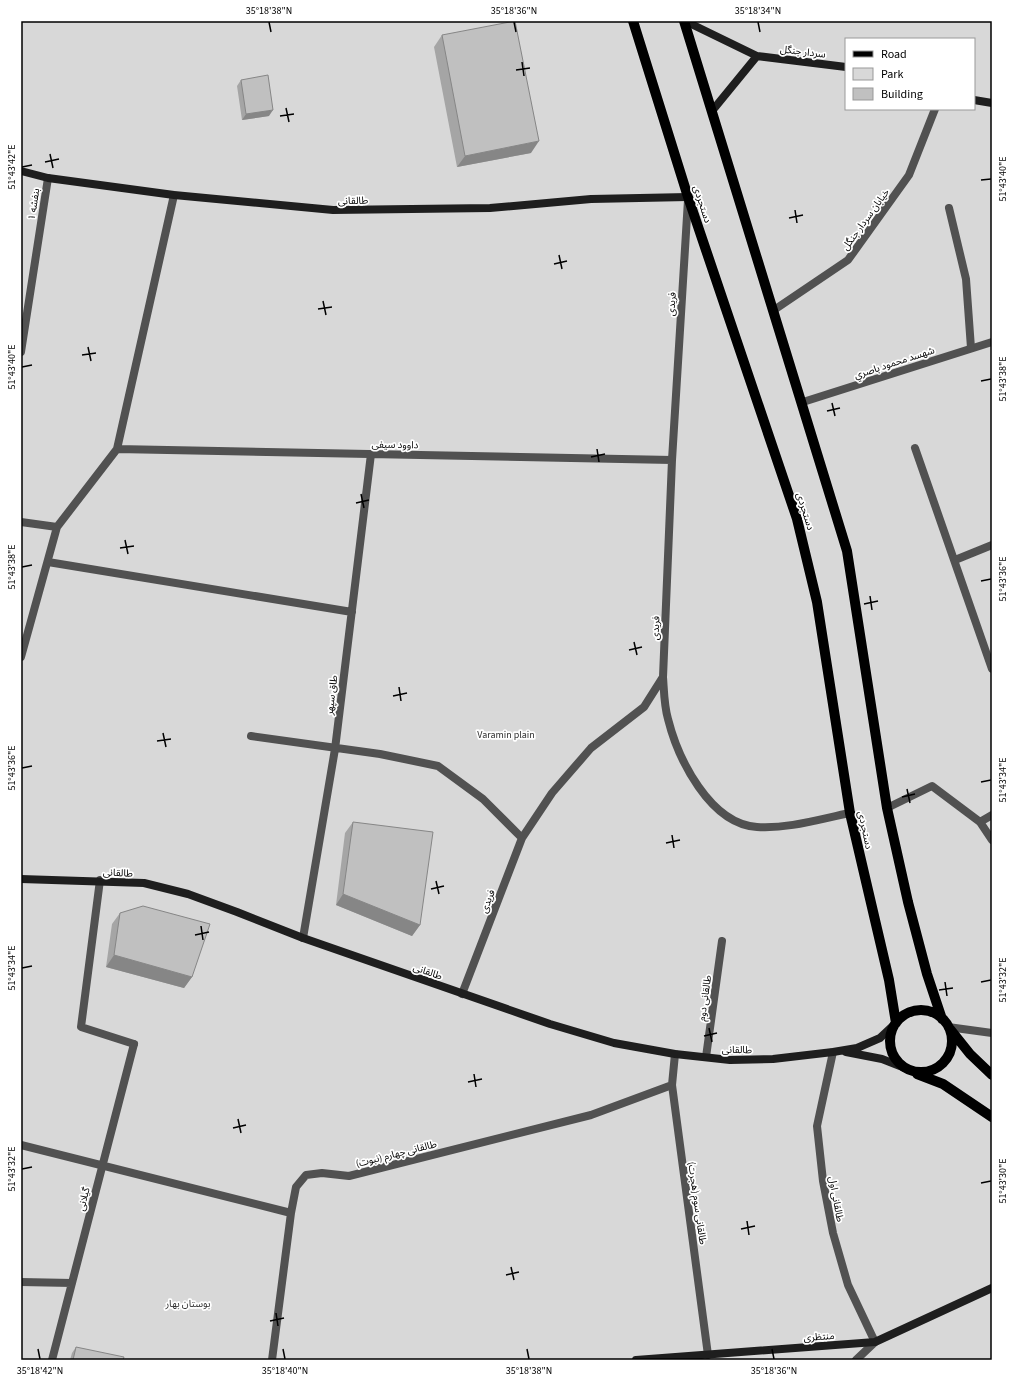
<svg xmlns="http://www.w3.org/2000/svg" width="1013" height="1381" font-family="'Source Sans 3','Noto Sans Arabic',sans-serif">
<rect width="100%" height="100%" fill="#fff"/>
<path fill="#d8d8d8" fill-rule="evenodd" d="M21,21h971v1339h-971zM846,39h128v70h-128z"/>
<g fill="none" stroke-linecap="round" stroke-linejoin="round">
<defs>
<path id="primary" d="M633,21l55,176 109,322 20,83 33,211 39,167 7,43
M684,21l163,530 40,257 21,94 19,72 15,45
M890 1041a31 31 0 1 1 62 0a31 31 0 1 1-62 0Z
M950,1029l20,25 22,21
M917,1074l26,10 49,33"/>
</defs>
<use href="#primary" stroke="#dbdbdb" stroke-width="12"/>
<path stroke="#515151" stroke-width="8" d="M803,402l189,-60
M100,880l-19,147 53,17
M833,1052l-16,74 6,55 10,52 15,52 27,57
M706,1057l16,-116"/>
<path stroke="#515151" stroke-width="8" d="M949,208l17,71 5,69
M774,310l74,-50 61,-85 26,-66
M21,352l27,-174
M915,448l77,221
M117,449l555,11
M21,522l36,5
M955,560l37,-15
M48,562l304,50
M21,657l36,-130 60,-78 57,-254
M663,677c1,13 1,28 5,42 10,40 42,105 89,108 31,2 63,-8 93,-14
M251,736l129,18 58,12 45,33 39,39
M887,808l45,-22 48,36 12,18
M980,822l12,-7
M303,938l32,-189 36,-295
M462,994l60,-156 30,-45 39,-45 53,-41 19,-30 9,-217 16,-260
M948,1027l44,6
M675,1054l-3,31 36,270
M21,1145l270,68
M21,1282l51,1
M52,1360l82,-316
M272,1360l19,-147 5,-26 10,-12 16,-2 27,3 242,-61 81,-30
M856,1360l19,-18"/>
<path stroke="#1e1e1e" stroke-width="8" d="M685,21l72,35 -45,55
M757,56l89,11
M974,100l18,3
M21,171l27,7 126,17 159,15 157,-2 101,-9 97,-2
M21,879l123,4 44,11 49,18 66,26 247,86 64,19 61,11 55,6 43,-1 60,-7 24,-4 23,-10 16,-15
M846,1052l36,7 23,9
M636,1360l239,-18 117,-54"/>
<use href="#primary" stroke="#000" stroke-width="10"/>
</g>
<path fill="#a5a5a5" d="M442,35l89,118 -74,14 -23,-120z
M241,80l28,36 -27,4 -5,-34z
M353,822l67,103 -8,11 -76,-31 9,-72z
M120,913l72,64 -8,11 -78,-21 6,-43z
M76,1347l47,13h-53l2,-7z"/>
<path fill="#868686" d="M273,110l-4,6 -27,4 4,-6z
M539,141l-8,12 -74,14 8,-11z
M343,894l77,31 -8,11 -76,-31z
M114,955l78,22 -8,11 -78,-21z"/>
<path fill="#c0c0c0" stroke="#868686" d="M515,21l24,120 -74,15 -23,-121z
M268,75l5,35 -27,4 -5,-34z
M353,822l80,10 -13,93 -77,-31z
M143,906l67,18 -18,53 -78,-22 6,-42z
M76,1347l48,10 -1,3h-50z"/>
<path fill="none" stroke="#000" stroke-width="1.5" d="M269,22l2,10M514,22l2,10M758,22l2,10M522,62l2,14M516,70l14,-2M286,108l3,14M280,116l14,-2M50,154l3,14M45,162l14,-3M22,167l10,-2M981,180l10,-1M795,210l2,13M789,218l14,-3M559,255l3,14M554,264l13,-3M323,301l3,14M318,309l14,-2M88,347l3,14M82,355l14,-2M22,367l10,-2M981,381l10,-2M832,403l3,13M827,411l13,-3M597,449l2,13M591,457l14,-3M361,494l3,14M356,503l13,-3M125,540l3,14M120,548l14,-2M22,567l10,-2M981,581l10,-2M870,596l2,14M864,604l14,-3M634,642l3,13M629,650l13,-3M399,687l2,14M393,696l14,-3M163,733l3,14M157,741l14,-2M22,768l10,-2M981,782l10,-2M907,789l3,14M902,797l13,-3M672,835l2,13M666,843l14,-3M436,881l3,13M431,889l13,-3M201,926l2,14M195,935l14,-3M22,968l10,-2M945,982l2,14M981,982l10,-2M939,990l14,-2M709,1028l3,14M704,1036l13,-3M474,1074l2,13M468,1082l14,-3M238,1119l3,14M233,1128l13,-3M22,1169l10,-2M981,1183l10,-2M747,1221l2,14M741,1229l14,-3M511,1267l3,13M506,1275l13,-3M276,1313l2,13M270,1321l14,-3M38,1349l2,10M283,1349l2,10M527,1349l2,10M772,1349l2,10"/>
<g text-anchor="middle" stroke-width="3.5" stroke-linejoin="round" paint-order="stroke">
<g font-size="10" fill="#000" stroke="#fff">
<text transform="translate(803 51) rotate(7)" y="4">سردار جنگل</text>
<text transform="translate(353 200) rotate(-1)" y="4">طالقانی</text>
<text transform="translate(33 204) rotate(-81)" y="4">بنفشه ۱</text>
<text transform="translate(703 204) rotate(72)" y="4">دستجردی</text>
<text transform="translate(865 219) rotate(-54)" y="4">خیابان سردار جنگل</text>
<text transform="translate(671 304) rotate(-87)" y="4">فریدی</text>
<text transform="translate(894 362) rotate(-18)" y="4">شهسد محمود باصري</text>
<text transform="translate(395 444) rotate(1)" y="4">داوود سیفی</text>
<text transform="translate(806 511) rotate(73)" y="4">دستجردی</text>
<text transform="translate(655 628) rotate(-88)" y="4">فریدی</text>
<text transform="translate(331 695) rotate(-83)" y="4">طاق سپهر</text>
<text transform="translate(866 830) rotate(78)" y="4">دستجردی</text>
<text transform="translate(118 872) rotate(3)" y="4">طالقانی</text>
<text transform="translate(487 901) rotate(-69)" y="4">فریدی</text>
<text transform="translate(428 971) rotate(19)" y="4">طالقانی</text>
<text transform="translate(704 998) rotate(-82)" y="4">طالقانی دوم</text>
<text transform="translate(737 1049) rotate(1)" y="4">طالقانی</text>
<text transform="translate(396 1153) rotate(-14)" y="4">طالقانی چهارم (نبوت)</text>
<text transform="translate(83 1199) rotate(-76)" y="4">گیلانی</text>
<text transform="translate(837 1199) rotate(80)" y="4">طالقانی اول</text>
<text transform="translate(698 1203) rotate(82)" y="4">طالقانی سوم (هجرت)</text>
<text transform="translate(819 1336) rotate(-4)" y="4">منتظری</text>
</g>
<g font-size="10" fill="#2f2f2f" stroke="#fff">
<text x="506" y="738">Varamin plain</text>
<text x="188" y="1307">بوستان بهار</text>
</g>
</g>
<rect width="1013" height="1381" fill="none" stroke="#ffffff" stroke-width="44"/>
<rect x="845" y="38" width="130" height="72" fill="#ffffff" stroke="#999999"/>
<rect x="853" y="51" width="20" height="6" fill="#000000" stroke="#999999"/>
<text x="881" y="58" font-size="12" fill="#000000">Road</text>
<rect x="853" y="68" width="20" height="12" fill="#d8d8d8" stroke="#999999"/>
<text x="881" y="78" font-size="12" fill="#000000">Park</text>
<rect x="853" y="88" width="20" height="12" fill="#c0c0c0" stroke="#999999"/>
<text x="881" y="98" font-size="12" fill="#000000">Building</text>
<rect x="22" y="22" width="969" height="1337" fill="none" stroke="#000" stroke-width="1.5"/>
<g font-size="10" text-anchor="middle" fill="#000">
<text x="269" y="14">35°18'38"N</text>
<text x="514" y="14">35°18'36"N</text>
<text x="758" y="14">35°18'34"N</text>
<text transform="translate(11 167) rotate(-90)" y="4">51°43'42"E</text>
<text transform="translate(1002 179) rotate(-90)" y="4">51°43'40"E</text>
<text transform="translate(11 367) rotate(-90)" y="4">51°43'40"E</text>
<text transform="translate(1002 379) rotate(-90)" y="4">51°43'38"E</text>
<text transform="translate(11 567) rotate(-90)" y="4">51°43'38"E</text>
<text transform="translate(1002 579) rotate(-90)" y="4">51°43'36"E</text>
<text transform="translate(11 768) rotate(-90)" y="4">51°43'36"E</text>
<text transform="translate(1002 780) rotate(-90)" y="4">51°43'34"E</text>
<text transform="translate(11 968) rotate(-90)" y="4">51°43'34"E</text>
<text transform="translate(1002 980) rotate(-90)" y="4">51°43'32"E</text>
<text transform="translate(11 1169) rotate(-90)" y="4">51°43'32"E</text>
<text transform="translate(1002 1181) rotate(-90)" y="4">51°43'30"E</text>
<text x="40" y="1374">35°18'42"N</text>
<text x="285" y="1374">35°18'40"N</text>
<text x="529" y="1374">35°18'38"N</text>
<text x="774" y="1374">35°18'36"N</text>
</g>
</svg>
